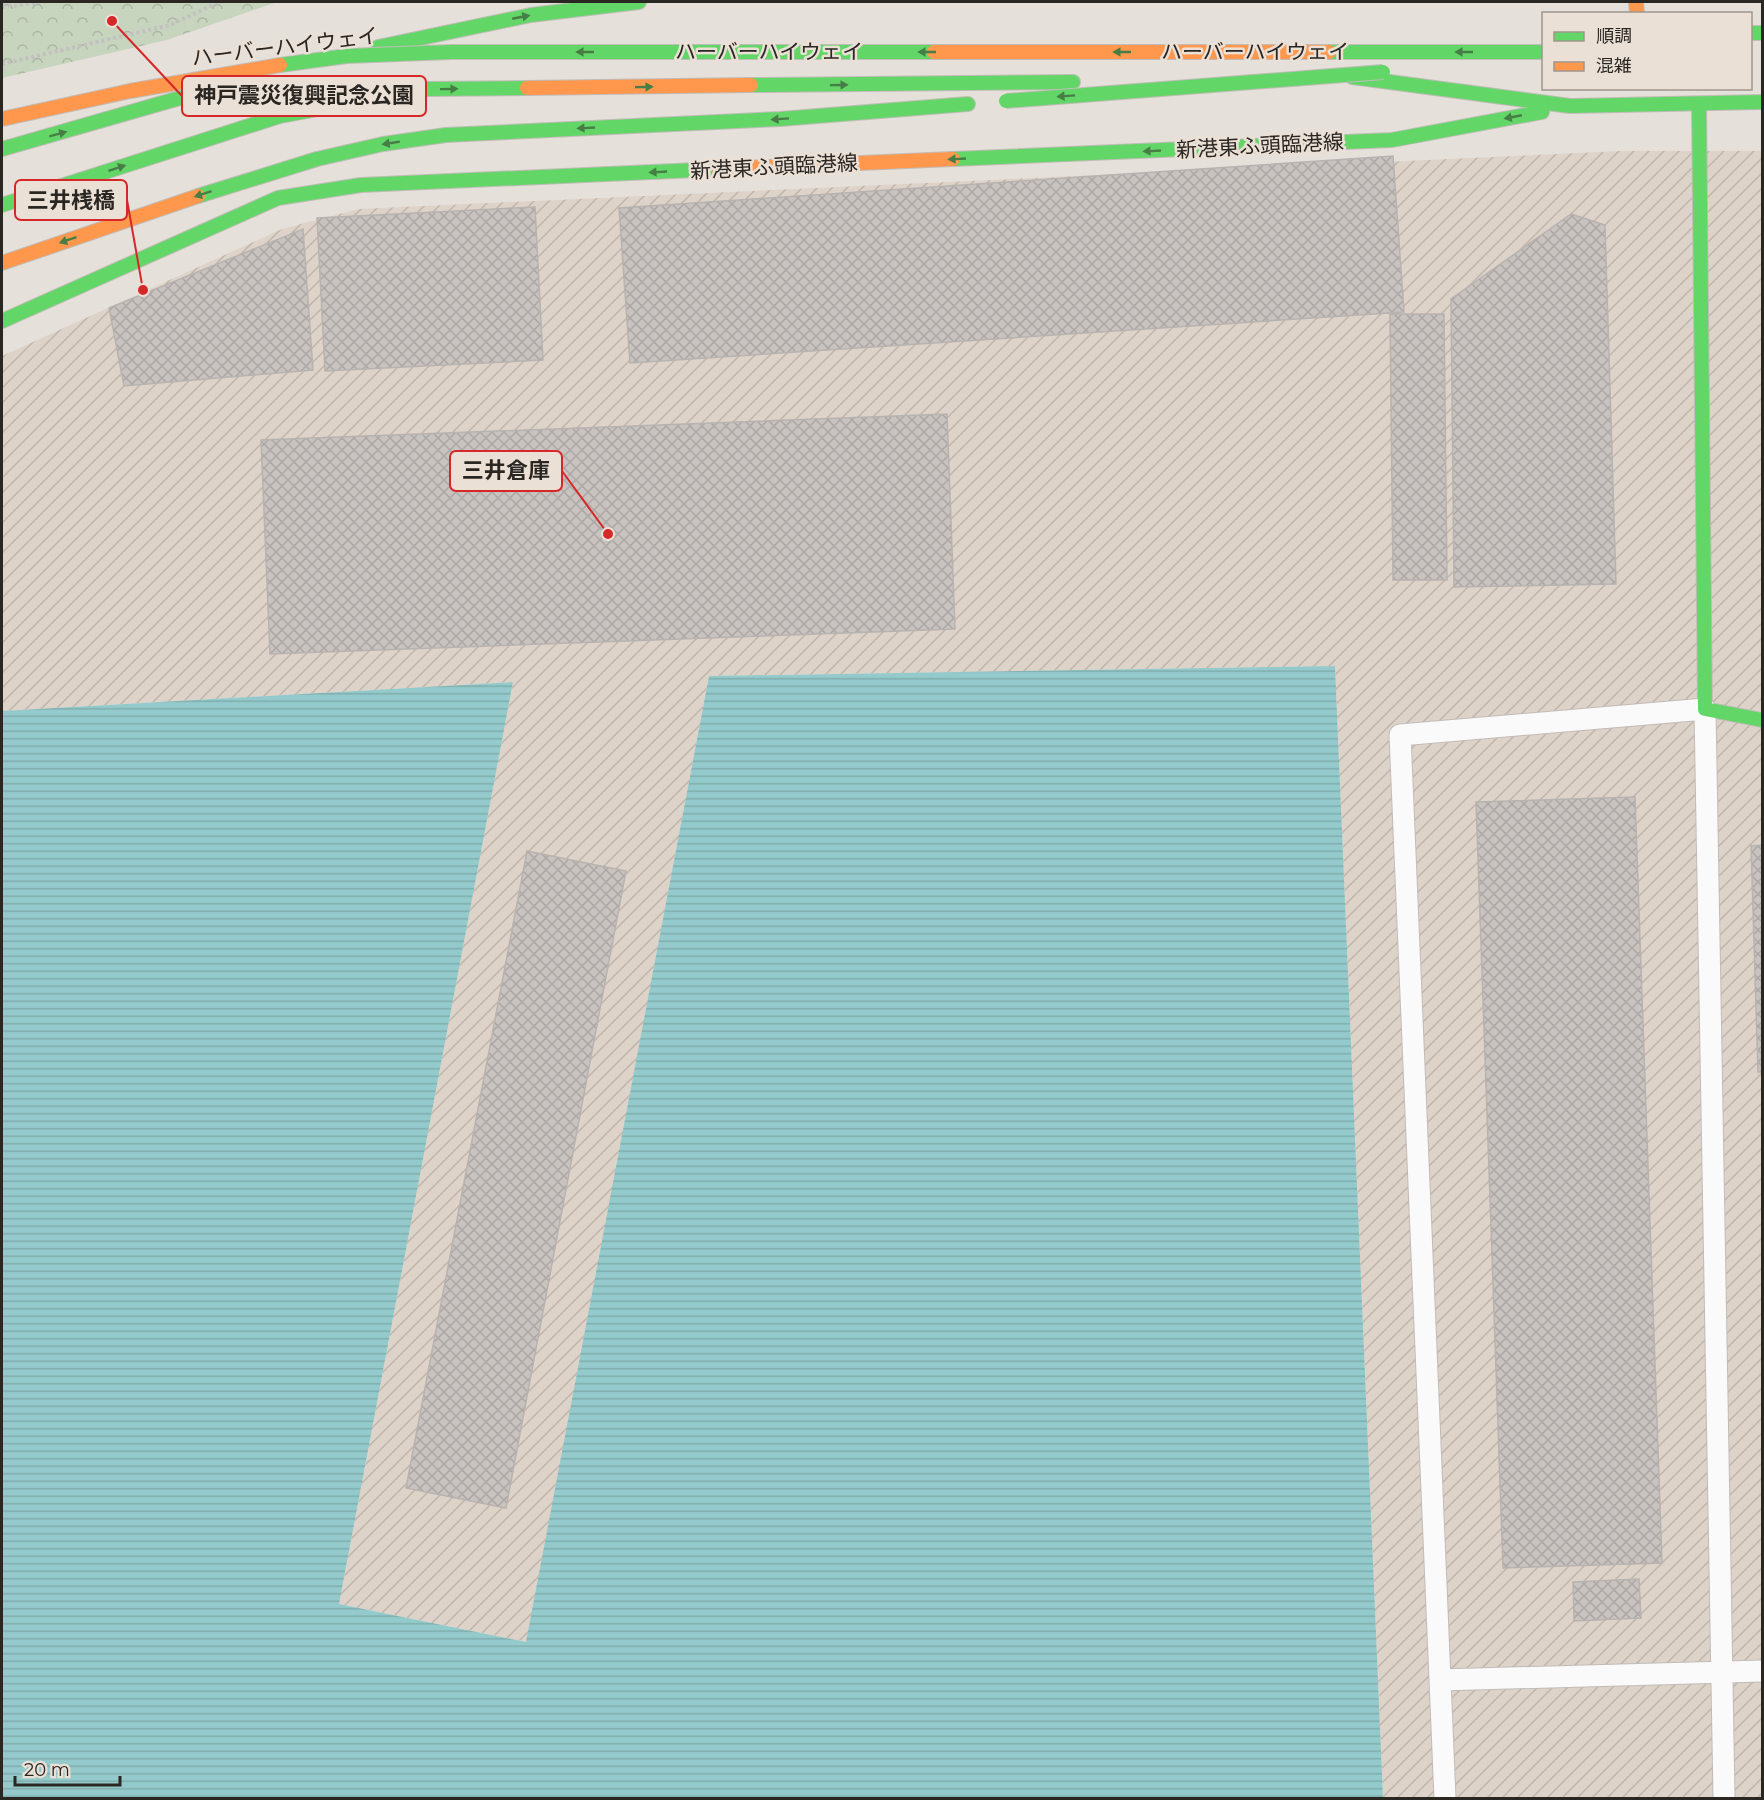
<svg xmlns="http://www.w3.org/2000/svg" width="1764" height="1800" font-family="Montserrat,'Noto Sans JP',sans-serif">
<defs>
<pattern id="industrial-furrows" width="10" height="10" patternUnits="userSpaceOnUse" patternTransform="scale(1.5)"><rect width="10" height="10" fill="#ded3c8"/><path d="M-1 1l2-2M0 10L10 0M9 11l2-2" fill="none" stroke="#bfb5ac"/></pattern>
<pattern id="park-crowns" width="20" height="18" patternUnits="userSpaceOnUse" patternTransform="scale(1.5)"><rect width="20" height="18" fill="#c7d4be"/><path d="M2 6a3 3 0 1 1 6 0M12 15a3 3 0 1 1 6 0" fill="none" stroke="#abb6a3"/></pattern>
<pattern id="water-rules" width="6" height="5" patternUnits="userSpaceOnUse" patternTransform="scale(1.5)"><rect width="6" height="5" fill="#94cacb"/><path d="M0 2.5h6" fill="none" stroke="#80adae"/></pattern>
<pattern id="building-cross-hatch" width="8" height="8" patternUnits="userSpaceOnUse" patternTransform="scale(1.5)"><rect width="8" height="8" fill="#c8c3bf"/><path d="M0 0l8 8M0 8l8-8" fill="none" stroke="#aca7a4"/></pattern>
</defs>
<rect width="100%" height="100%" fill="#e6e0db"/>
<path fill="url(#industrial-furrows)" d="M1622,151h140v1647h-379l-48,-1132 -626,10 -182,966 -188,-38 174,-922 -511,29v-355l280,-127 77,-20z"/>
<path fill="url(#park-crowns)" d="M2,2h275l-110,38 -165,38z"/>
<path fill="url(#water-rules)" d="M1335,666l48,1132h-1381v-1087l511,-29 -174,922 187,38 183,-966z"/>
<path fill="url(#building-cross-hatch)" stroke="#b8b3b0" stroke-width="1.5" d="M1393,156l11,156 -774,51 -11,-155z
M535,207l8,153 -218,11 -8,-153z
M1571,214l34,11 11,359 -162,3 -3,-288z
M303,229l10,141 -189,16 -15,-78z
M1390,314h54l3,266h-54z
M947,414l8,215 -685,25 -9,-214z
M1635,797l27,766 -159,5 -27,-766z
M1762,845v227h-4l-7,-226z
M527,851l99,20 -120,637 -100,-20z
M1639,1579l2,39 -67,3 -1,-39z"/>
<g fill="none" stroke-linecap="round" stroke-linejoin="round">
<defs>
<path id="lane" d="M1440,1680l322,-9
M1445,1798l-45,-1063 305,-26 19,1089"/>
<path id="fast" d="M1750,33h12
M378,47l153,-32 108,-13
M1352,77l218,29 192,-4
M751,85l322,-3
M1699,104l6,605 57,11
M2,149l230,-66
M953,159l439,-19 150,-28
M198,196l119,-37 66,-15 63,-9 334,-16 188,-15
M2,205l278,-89 146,-27 101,-1
M2,321l276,-123 83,-13 358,-16"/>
<path id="slow" d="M1636,2l1,12
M527,88l224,-3
M719,169l234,-10
M2,263l196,-67"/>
</defs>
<use href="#lane" stroke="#c1bcb8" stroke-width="23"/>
<use href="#fast" stroke="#c1bcb8" stroke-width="16"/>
<use href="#slow" stroke="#c1bcb8" stroke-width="16"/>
<path stroke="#c3c1c0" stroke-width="4" stroke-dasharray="3 3" stroke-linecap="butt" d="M2,5l13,1 25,-4
M2,64l168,-39 49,-23"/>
<use href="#lane" stroke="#fbfafa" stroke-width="21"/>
<use href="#fast" stroke="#63d668" stroke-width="14"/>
<use href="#slow" stroke="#ff974d" stroke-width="14"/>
<defs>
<path id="fast-bridge" d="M1329,52h215
M280,65l67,-9 105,-4h482
M1006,101l377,-29"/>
<path id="slow-bridge" d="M934,52h395
M2,119l128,-28 150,-26"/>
</defs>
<use href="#fast-bridge" stroke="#c1bcb8" stroke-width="16" stroke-linecap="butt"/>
<use href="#slow-bridge" stroke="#c1bcb8" stroke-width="16" stroke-linecap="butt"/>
<use href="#fast-bridge" stroke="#63d668" stroke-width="14"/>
<use href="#slow-bridge" stroke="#ff974d" stroke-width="14"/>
</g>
<defs><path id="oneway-solid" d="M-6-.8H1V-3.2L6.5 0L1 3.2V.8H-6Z" transform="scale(1.5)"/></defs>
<g fill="#467e45">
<use href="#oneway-solid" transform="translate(521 17) rotate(-11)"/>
<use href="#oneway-solid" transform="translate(585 52) rotate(180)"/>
<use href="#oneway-solid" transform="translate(927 52) rotate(180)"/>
<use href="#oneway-solid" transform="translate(1122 52) rotate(180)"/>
<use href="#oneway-solid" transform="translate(1464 52) rotate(180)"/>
<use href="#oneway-solid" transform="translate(839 85) rotate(-1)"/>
<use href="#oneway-solid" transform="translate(644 87) rotate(-1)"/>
<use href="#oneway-solid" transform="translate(449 89) rotate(-1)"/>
<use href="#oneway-solid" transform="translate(1066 96) rotate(176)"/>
<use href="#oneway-solid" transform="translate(1513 117) rotate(169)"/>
<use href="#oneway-solid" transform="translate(780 119) rotate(176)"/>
<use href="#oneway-solid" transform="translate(586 128) rotate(177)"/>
<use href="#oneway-solid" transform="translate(58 134) rotate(-15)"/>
<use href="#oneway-solid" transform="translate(391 143) rotate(171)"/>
<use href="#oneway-solid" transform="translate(1152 151) rotate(177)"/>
<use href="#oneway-solid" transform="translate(957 159) rotate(177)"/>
<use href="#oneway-solid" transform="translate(117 168) rotate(-18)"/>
<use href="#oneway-solid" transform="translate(658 172) rotate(177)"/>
<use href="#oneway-solid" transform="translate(203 194) rotate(162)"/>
<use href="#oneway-solid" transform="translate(68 240) rotate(161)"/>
</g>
<g text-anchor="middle" stroke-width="5" stroke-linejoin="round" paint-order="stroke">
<g font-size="21" fill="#2a2622" stroke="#ebe0d6">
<text transform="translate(285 47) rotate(-7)" y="7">ハーバーハイウェイ</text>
<text x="769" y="59">ハーバーハイウェイ</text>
<text x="1255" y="59">ハーバーハイウェイ</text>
<text transform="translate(1260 146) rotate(-3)" y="7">新港東ふ頭臨港線</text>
<text transform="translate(774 167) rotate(-3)" y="7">新港東ふ頭臨港線</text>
</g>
</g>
<path fill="none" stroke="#d62828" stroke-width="2" d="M112 21L182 96M143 290L127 200M608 534L562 471"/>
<g fill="#d62828" stroke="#ebe0d6" stroke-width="2">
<circle cx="112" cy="21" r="6"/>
<circle cx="143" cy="290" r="6"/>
<circle cx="608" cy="534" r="6"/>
</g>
<g fill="#ebe0d6" stroke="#d62828" stroke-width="2">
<rect x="182" y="76" width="244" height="40" rx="6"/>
<rect x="15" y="180" width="112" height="40" rx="6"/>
<rect x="450" y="451" width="112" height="40" rx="6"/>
</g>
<g font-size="22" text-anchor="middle" font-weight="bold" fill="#2a2622">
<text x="304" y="103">神戸震災復興記念公園</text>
<text x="71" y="208">三井桟橋</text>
<text x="506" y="478">三井倉庫</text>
</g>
<rect width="1764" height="1800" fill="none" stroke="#2a2622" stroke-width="6"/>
<rect x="1542" y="12" width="210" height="78" fill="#ebe0d6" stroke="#9e968e" stroke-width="1.5"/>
<rect x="1554" y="32" width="30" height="9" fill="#63d668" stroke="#9e968e" stroke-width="1.5"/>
<text x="1596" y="42" font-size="18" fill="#2a2622">順調</text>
<rect x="1554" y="62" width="30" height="9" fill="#ff974d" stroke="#9e968e" stroke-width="1.5"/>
<text x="1596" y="72" font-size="18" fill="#2a2622">混雑</text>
<path d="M15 1776v9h105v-9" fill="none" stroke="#2a2622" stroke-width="3"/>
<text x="24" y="1776" font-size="18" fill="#2a2622" stroke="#ebe0d6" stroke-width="4.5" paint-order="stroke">20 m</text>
</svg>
